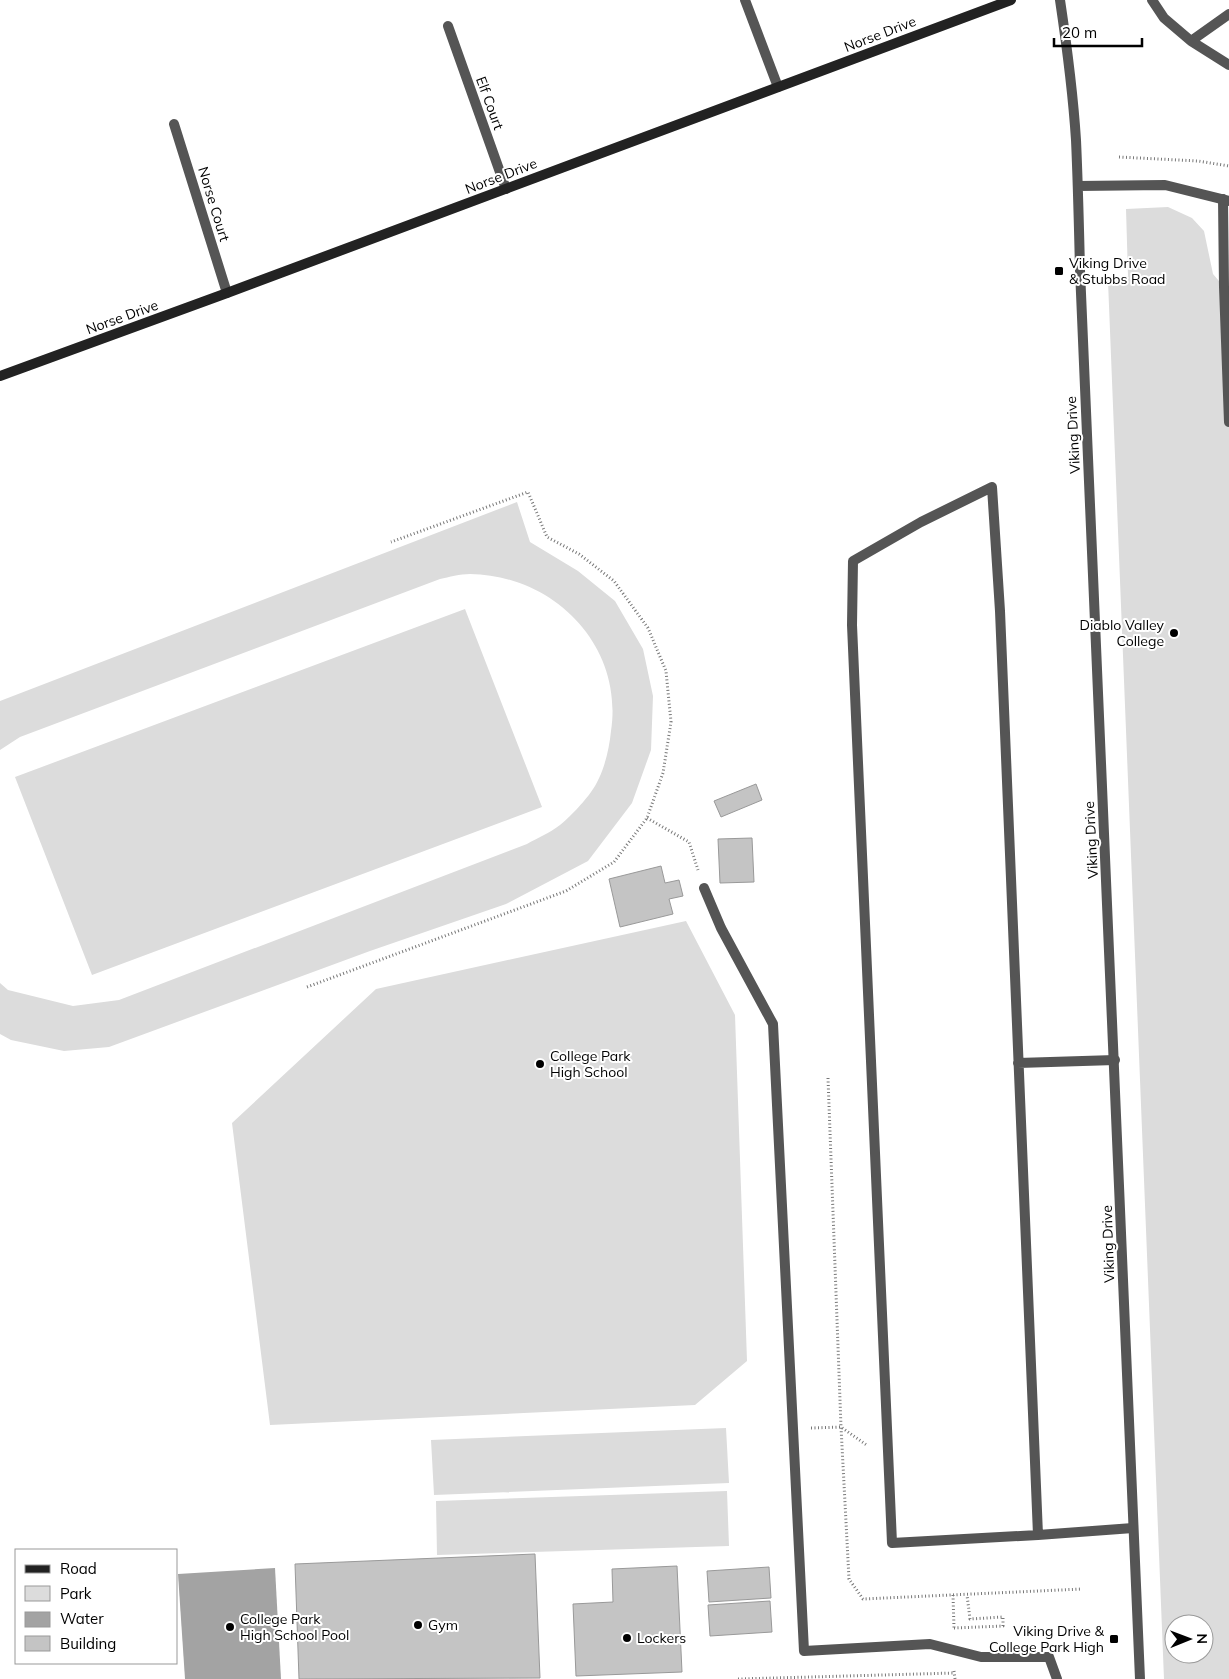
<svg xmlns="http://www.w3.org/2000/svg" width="1229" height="1679" font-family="Mulish,sans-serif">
<rect width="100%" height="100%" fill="#fff"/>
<path fill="#dcdcdc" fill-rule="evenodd" d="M1168,207l24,11 12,13 9,43 11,13 5,135v1257h-65l-56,-1398 20,-5 -2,-67zM1174,1624h30v30h-30z
M517,502l13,40 48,29 37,30 28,48 10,47 -2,54 -19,53 -44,58 -82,43 -136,47 -261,96 -45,4 -53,-11 -11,-6v-51l8,7 65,16 46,-6 408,-156c10,-6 23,-11 33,-19 8,-6 25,-24 31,-33 12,-16 18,-41 20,-61 13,-85 -57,-156 -141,-157 -10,0 -21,3 -30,5l-420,158 -20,13v-49z
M465,609l77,198 -450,168 -77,-198z
M686,921l49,94 12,346 -52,44 -425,20 -38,-302 144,-134z
M726,1428l3,55 -295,12 -3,-55z
M727,1491l2,55 -292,9 -1,-54z"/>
<path fill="#a3a3a3" d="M275,1568l6,111h-96l-7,-105z"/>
<path fill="#c4c4c4" stroke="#999" d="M756,784l6,16 -41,17 -7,-16z
M752,838l2,44 -34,1 -2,-44z
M661,866l4,17 14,-3 4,16 -14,3 4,15 -53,13 -11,-48z
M535,1554l5,124 -241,1 -4,-115z
M677,1566l5,106 -106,4 -3,-72 40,-2 -1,-33z
M769,1567l2,31 -62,4 -2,-31z
M770,1601l2,31 -62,4 -2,-31z"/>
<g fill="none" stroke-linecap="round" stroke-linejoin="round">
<path stroke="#777" stroke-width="3" stroke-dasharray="1 2.5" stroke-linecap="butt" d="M1119,157l79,4 31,5
M647,818l42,24 9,28
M307,987l259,-96 48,-29 33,-44 16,-45 8,-51 -5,-51 -18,-43 -34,-47 -35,-27 -32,-17 -19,-45 -137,50
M828,1078l13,349 8,152 14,20 219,-10
M811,1428l30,-1 27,19
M953,1595l1,33
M954,1628l49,-2v-9l-33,2 -3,-24
M954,1671l1,8
M738,1679l216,-6"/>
<path stroke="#555" stroke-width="10" d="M1152,0l12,18 27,23 38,24
M1191,41l38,-27
M1223,199l1,88 5,135
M704,888l17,40 52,96 31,627 126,-7 51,13h68l8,22
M1018,1063l97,-3
M1038,1535l-38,-924 -8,-124 -71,35 -68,39 -1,64 40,918 146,-8 95,-7"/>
<path stroke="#555" stroke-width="10" d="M745,0l33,87
M1060,0c7,47 13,93 16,140 2,44 3,87 4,130l60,1409
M448,26l58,163
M174,124l53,169
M1078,186l87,-1 64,16"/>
<path stroke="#222" stroke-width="10" d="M0,376l227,-83 784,-293"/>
</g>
<g fill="#000" stroke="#fff" stroke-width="2">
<rect x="1054" y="266" width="10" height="10" rx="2.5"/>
<circle cx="1174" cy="633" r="5"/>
<circle cx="540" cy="1064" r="5"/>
<circle cx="418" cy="1625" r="5"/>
<circle cx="230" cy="1627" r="5"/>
<circle cx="627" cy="1638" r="5"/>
<rect x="1109" y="1634" width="10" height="10" rx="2.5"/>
</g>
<g text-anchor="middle" stroke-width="4" stroke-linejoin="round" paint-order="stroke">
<g font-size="14" fill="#000" stroke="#fff">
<text transform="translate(880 34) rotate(-21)" y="5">Norse Drive</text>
<text transform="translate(490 103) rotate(70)" y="5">Elf Court</text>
<text transform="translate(501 176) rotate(-21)" y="5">Norse Drive</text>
<text transform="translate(214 204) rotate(73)" y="5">Norse Court</text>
<text transform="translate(122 317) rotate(-20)" y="5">Norse Drive</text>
<text transform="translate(1073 435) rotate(-93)" y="5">Viking Drive</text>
<text transform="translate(1091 840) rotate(-93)" y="5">Viking Drive</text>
<text transform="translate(1108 1244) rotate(-92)" y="5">Viking Drive</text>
</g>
<g font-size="14" fill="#000" stroke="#fff" text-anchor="start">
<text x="1069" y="268">Viking Drive<tspan x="1069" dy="16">&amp; Stubbs Road</tspan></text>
<text x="1164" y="630" text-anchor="end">Diablo Valley<tspan x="1164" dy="16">College</tspan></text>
<text x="550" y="1061">College Park<tspan x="550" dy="16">High School</tspan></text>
<text x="240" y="1624">College Park<tspan x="240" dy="16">High School Pool</tspan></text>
<text x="428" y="1630">Gym</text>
<text x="1104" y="1636" text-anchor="end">Viking Drive &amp;<tspan x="1104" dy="16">College Park High</tspan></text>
<text x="637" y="1643">Lockers</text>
</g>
</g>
<rect x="15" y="1549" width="162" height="115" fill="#ffffff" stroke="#999999"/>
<rect x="25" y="1565" width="25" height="8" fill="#222222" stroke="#999999"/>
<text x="60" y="1574" font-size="15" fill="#000000">Road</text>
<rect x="25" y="1586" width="25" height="15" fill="#dcdcdc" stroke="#999999"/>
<text x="60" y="1599" font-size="15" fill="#000000">Park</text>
<rect x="25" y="1612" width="25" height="15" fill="#a3a3a3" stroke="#999999"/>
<text x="60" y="1624" font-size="15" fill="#000000">Water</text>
<rect x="25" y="1636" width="25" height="15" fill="#c4c4c4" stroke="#999999"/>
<text x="60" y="1649" font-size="15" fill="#000000">Building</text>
<g transform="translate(1189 1639) rotate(89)"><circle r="24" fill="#ffffff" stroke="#999999"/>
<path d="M0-4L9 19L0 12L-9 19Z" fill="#000000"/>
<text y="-8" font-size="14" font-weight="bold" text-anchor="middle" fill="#000000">N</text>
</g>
<path d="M1054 38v8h88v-8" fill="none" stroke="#000000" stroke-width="2.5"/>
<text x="1062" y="38" font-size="15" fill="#000000" stroke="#ffffff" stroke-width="4" paint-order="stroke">20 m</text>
</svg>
